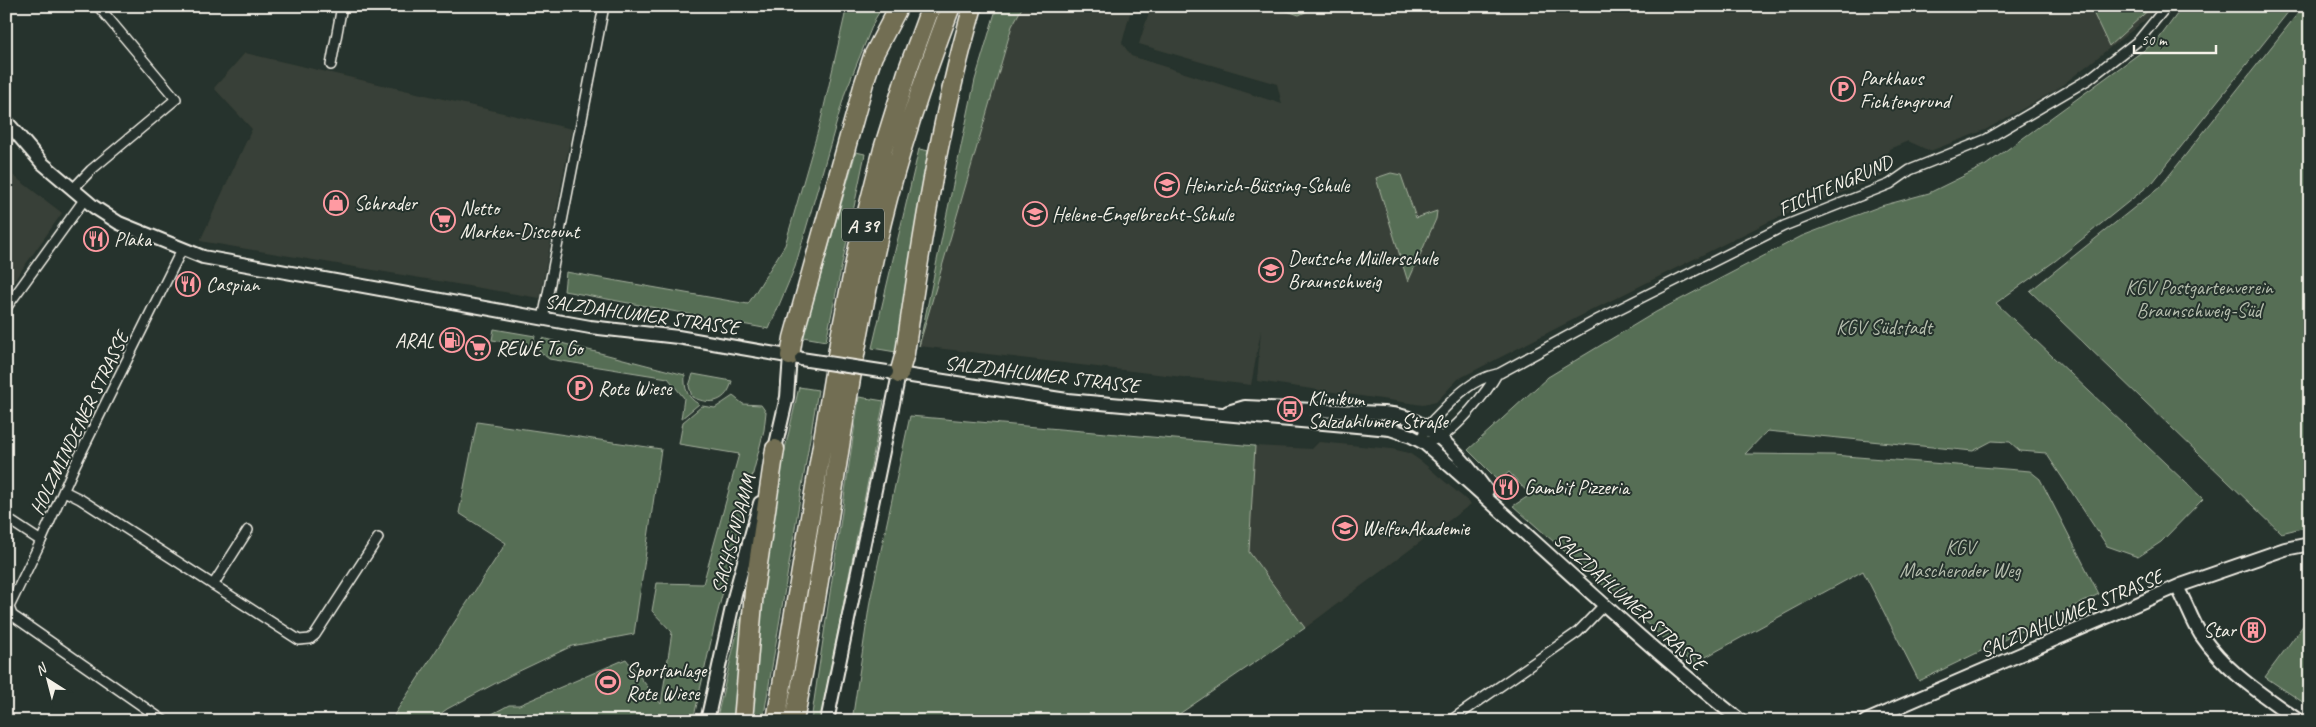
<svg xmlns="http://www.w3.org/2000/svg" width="2316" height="727" font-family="Caveat,sans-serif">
<rect width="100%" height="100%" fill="#26332d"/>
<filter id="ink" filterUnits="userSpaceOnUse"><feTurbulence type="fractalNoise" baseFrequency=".02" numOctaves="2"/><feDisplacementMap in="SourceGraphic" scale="10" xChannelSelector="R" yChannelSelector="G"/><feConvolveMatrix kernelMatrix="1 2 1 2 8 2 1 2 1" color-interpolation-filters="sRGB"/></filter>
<g filter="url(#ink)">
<path fill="#394037" d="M1023,6h109l-10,37 9,13 151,48 -5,-20 -138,-40 12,-38h121l27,9 19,-9h834l-3,11 -93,73 -71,40 -55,21 -22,-10 -19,8 -6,27 -115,46 -178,89 -132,68 -22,23 -13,3 -166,-24 4,-51 -10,55 -332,-39 93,-320z
M245,53l327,76 -32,169 -340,-57 52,-112 -38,-41z
M6,170l56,43 -56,79z
M1319,442l73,7 17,4 13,9 49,42 -166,124 -56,-76 6,-106 57,3z"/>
<path fill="#566e54" stroke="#a5b09e" d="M847,6h36l-8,13 -30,74 -50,174 -26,62 -205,-38 2,-19 182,32 37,-59 36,-125z
M997,6h26l-11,20 -93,320 56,-266z
M1272,6h46l-19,9z
M2090,6h63l-44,40z
M2183,6h110l-140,176 -98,79 -59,42 207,196 -42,43 -23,15 -31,-11 -61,-93 -26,-2 -10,-9 -18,-1 -19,10 -206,-20 -22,23 88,1 197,16 10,8 59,115 -180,87 -56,-110 -170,93 -180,-158 17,-11 -21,-23 -10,9 -31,-31 80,-73 108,-65 146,-76 79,-30 48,-13 57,-28 172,-125z
M2307,6h3v520l-29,7 -251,-242 130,-104 139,-175z
M919,149l10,2 -33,201 -24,-4z
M856,152l9,2 -39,187 -23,-4z
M1391,173l10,2 15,43 21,-7 -1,8 -28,63 -32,-104z
M494,329l41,7 -2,10 -41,-6z
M542,338l143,37c-1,13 2,23 14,29l-18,15 3,-21 -16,-20 -119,-19 -10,-8z
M693,374l39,7c-5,21 -21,25 -40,16l-3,-11z
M799,387l19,3 -55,331h-13l14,-151 16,-99z
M733,396l10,8 18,1 5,7 -2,18 -48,189 -23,102h-214l30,-16h10l107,-46 35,45 11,-72 -20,-21 5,-28 46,1 36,-130 -60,-10 4,-22 19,-16 13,2z
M859,397l25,4 -64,320h-9z
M910,416l345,30 -6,106 56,76 -136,93h-317l18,-120z
M477,422l184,27 -27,185 -62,12 -61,29 -64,34 -16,12h-33l-4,-6 112,-172 -47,-30z
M751,575l-15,146h-20z
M2310,616v91l-45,-30z"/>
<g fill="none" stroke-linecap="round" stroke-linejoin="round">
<defs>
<path id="street" d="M331,65l11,-59
M72,190l19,-20 85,-71 -78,-93
M6,308l78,-108
M543,319l61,-313
M1500,373l99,-54 185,-93 106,-42 20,-14 77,-31 102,-60 50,-39 27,-33
M1497,374c-10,18 -40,55 -58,64 -5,2 -10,3 -15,5l-1,-8 3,-8c23,-22 39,-46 71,-53z
M64,491l16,8 219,141 11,-1 5,-4 63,-97
M6,518l35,23
M213,585l35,-55
M164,721l-148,-103 -4,-3 -3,-8 32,-66 34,-76 107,-216
M1450,721l128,-89 27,-28"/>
<path id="secondary" d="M6,121l36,42 52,44 25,16 84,34 387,70 88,10 121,21
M892,373l175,27 323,29 21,7 13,7c106,92 207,191 317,278
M1228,412l17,-5 138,6c10,1 21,2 30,7 29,14 55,45 74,71
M773,457l14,-60 3,-41
M2177,587c9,15 14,32 24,48 25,37 62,60 98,86
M707,721l28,-127 25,-91
M827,721l72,-347
M1866,721l315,-136 104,-36 25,-5"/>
<path id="highway" d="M790,356l3,-18 71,-255 9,-27 26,-50
M899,374l6,-21c17,-117 35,-233 68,-347
M743,721l11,-130 21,-142
M776,721l64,-384 18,-90 25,-98 25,-80 23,-63
M794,721c34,-166 49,-334 88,-499 18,-74 42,-145 69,-216"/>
</defs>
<use href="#street" stroke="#f4f1e8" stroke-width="12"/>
<use href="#secondary" stroke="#f4f1e8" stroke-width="16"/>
<use href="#highway" stroke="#f4f1e8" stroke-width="21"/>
<use href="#street" stroke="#26332d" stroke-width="9"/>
<use href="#secondary" stroke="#26332d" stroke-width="12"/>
<use href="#highway" stroke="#726e52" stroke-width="18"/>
<defs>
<path id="secondary-bridge" d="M801,359l86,13"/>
</defs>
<use href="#secondary-bridge" stroke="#f4f1e8" stroke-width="16" stroke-linecap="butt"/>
<use href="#secondary-bridge" stroke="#26332d" stroke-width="12"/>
</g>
</g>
<defs>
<symbol id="parking-ring" viewBox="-11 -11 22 22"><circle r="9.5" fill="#26332d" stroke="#ff9aa2" stroke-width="1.5"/><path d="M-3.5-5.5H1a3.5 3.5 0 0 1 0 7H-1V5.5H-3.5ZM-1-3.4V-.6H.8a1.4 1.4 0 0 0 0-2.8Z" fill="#ff9aa2"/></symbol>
<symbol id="school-ring" viewBox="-11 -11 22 22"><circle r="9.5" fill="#26332d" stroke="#ff9aa2" stroke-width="1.5"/><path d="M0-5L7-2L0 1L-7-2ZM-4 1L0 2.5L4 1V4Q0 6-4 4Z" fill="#ff9aa2"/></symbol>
<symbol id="shop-ring" viewBox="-11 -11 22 22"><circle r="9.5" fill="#26332d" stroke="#ff9aa2" stroke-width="1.5"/><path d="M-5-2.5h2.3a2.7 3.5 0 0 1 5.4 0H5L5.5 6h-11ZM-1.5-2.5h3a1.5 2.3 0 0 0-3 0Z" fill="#ff9aa2"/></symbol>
<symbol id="supermarket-ring" viewBox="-11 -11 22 22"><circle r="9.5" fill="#26332d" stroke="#ff9aa2" stroke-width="1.5"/><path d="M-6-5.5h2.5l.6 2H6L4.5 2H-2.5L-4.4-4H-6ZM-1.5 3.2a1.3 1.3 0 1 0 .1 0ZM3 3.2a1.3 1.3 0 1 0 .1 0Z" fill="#ff9aa2"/></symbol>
<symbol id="restaurant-ring" viewBox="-11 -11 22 22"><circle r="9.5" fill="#26332d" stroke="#ff9aa2" stroke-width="1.5"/><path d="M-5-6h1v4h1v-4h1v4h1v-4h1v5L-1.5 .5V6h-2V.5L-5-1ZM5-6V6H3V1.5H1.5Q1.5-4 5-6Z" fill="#ff9aa2"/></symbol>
<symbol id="fuel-ring" viewBox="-11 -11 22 22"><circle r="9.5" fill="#26332d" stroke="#ff9aa2" stroke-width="1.5"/><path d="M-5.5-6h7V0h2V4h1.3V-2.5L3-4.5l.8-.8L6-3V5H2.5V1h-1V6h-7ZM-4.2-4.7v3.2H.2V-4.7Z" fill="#ff9aa2"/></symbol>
<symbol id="bus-ring" viewBox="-11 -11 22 22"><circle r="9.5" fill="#26332d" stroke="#ff9aa2" stroke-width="1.5"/><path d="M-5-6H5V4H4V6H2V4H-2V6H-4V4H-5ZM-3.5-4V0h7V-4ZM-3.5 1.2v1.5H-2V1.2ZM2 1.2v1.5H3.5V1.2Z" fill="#ff9aa2"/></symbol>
<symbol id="university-ring" viewBox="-11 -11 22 22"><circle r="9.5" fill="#26332d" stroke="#ff9aa2" stroke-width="1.5"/><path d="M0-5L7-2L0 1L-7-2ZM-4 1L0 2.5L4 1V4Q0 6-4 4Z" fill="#ff9aa2"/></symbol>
<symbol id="building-ring" viewBox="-11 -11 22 22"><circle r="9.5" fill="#26332d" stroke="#ff9aa2" stroke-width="1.5"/><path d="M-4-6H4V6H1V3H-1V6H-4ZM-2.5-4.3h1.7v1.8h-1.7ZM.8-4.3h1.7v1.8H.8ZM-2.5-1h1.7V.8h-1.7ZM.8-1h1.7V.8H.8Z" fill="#ff9aa2"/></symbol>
<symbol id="stadium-ring" viewBox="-11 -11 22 22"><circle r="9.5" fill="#26332d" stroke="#ff9aa2" stroke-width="1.5"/><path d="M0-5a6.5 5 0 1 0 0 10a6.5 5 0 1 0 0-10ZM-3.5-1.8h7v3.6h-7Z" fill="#ff9aa2"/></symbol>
</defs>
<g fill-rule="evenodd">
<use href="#parking-ring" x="1829" y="75" width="28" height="28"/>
<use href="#school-ring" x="1153" y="171" width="28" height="28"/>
<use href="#shop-ring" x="322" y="189" width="28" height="28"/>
<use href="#school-ring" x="1021" y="200" width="28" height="28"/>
<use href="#supermarket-ring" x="429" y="206" width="28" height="28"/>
<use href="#restaurant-ring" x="82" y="225" width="28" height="28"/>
<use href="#school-ring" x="1257" y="256" width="28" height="28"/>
<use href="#restaurant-ring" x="174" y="270" width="28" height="28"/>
<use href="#fuel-ring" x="438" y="326" width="28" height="28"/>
<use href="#supermarket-ring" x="464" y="334" width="28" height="28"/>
<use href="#parking-ring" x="566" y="374" width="28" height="28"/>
<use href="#bus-ring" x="1276" y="395" width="28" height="28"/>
<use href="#restaurant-ring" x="1492" y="473" width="28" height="28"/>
<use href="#university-ring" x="1331" y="514" width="28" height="28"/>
<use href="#building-ring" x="2239" y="616" width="28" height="28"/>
<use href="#stadium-ring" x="594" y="668" width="28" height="28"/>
</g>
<g text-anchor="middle" stroke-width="4" stroke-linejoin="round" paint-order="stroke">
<rect fill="#26332d" stroke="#b6b8b0" stroke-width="1" x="842" y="208.5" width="42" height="33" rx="4"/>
<g font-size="19" font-weight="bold" fill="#f4f1e8">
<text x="863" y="232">A 39</text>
</g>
<g font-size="20" fill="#f4f1e8" stroke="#26332d" text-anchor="start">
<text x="1860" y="85">Parkhaus<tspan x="1860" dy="23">Fichtengrund</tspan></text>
<text x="1184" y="192">Heinrich-Büssing-Schule</text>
<text x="354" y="210">Schrader</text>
<text x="460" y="215">Netto<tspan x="460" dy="23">Marken-Discount</tspan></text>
<text x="1052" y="221">Helene-Engelbrecht-Schule</text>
<text x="114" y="246">Plaka</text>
<text x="1288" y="265">Deutsche Müllerschule<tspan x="1288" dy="23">Braunschweig</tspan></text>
<text x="206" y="291">Caspian</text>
<text x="434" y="347" text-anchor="end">ARAL</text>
<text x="496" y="355">REWE To Go</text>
<text x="598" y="395">Rote Wiese</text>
<text x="1308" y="405">Klinikum<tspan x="1308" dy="23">Salzdahlumer Straße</tspan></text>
<text x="1524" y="494">Gambit Pizzeria</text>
<text x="1362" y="535">WelfenAkademie</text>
<text x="2236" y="637" text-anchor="end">Star</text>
<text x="626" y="677">Sportanlage<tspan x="626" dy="23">Rote Wiese</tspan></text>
</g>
<g font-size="20" fill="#f4f1e8" stroke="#26332d">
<text transform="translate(1835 185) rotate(-24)" y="7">FICHTENGRUND</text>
<text transform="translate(642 314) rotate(8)" y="7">SALZDAHLUMER STRASSE</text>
<text transform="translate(1042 374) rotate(7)" y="7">SALZDAHLUMER STRASSE</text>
<text transform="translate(79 423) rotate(-64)" y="7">HOLZMINDENER STRASSE</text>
<text transform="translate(733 534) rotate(-75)" y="7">SACHSENDAMM</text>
<text transform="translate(1630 601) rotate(42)" y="7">SALZDAHLUMER STRASSE</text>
<text transform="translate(2071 613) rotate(-23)" y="7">SALZDAHLUMER STRASSE</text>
</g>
<g font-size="20" fill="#b5bdad" stroke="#26332d">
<text x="2199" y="294">KGV Postgartenverein<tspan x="2199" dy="23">Braunschweig-Süd</tspan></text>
<text x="1884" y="334">KGV Südstadt</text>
<text x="1960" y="554">KGV<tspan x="1960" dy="23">Mascheroder Weg</tspan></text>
</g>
</g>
<rect width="2316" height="727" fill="none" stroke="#26332d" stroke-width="25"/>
<rect x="12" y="12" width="2291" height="702" fill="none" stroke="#f4f1e8" stroke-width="2" filter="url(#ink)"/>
<g transform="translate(48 680) rotate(324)" stroke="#26332d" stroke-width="4" paint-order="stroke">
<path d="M0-4L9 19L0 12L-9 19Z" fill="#f4f1e8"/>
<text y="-8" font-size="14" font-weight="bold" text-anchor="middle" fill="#f4f1e8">N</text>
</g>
<path d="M2134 45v8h82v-8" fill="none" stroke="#f4f1e8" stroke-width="2.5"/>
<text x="2141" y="45" font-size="15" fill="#f4f1e8" stroke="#26332d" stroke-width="4" paint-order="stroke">50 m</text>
</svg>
